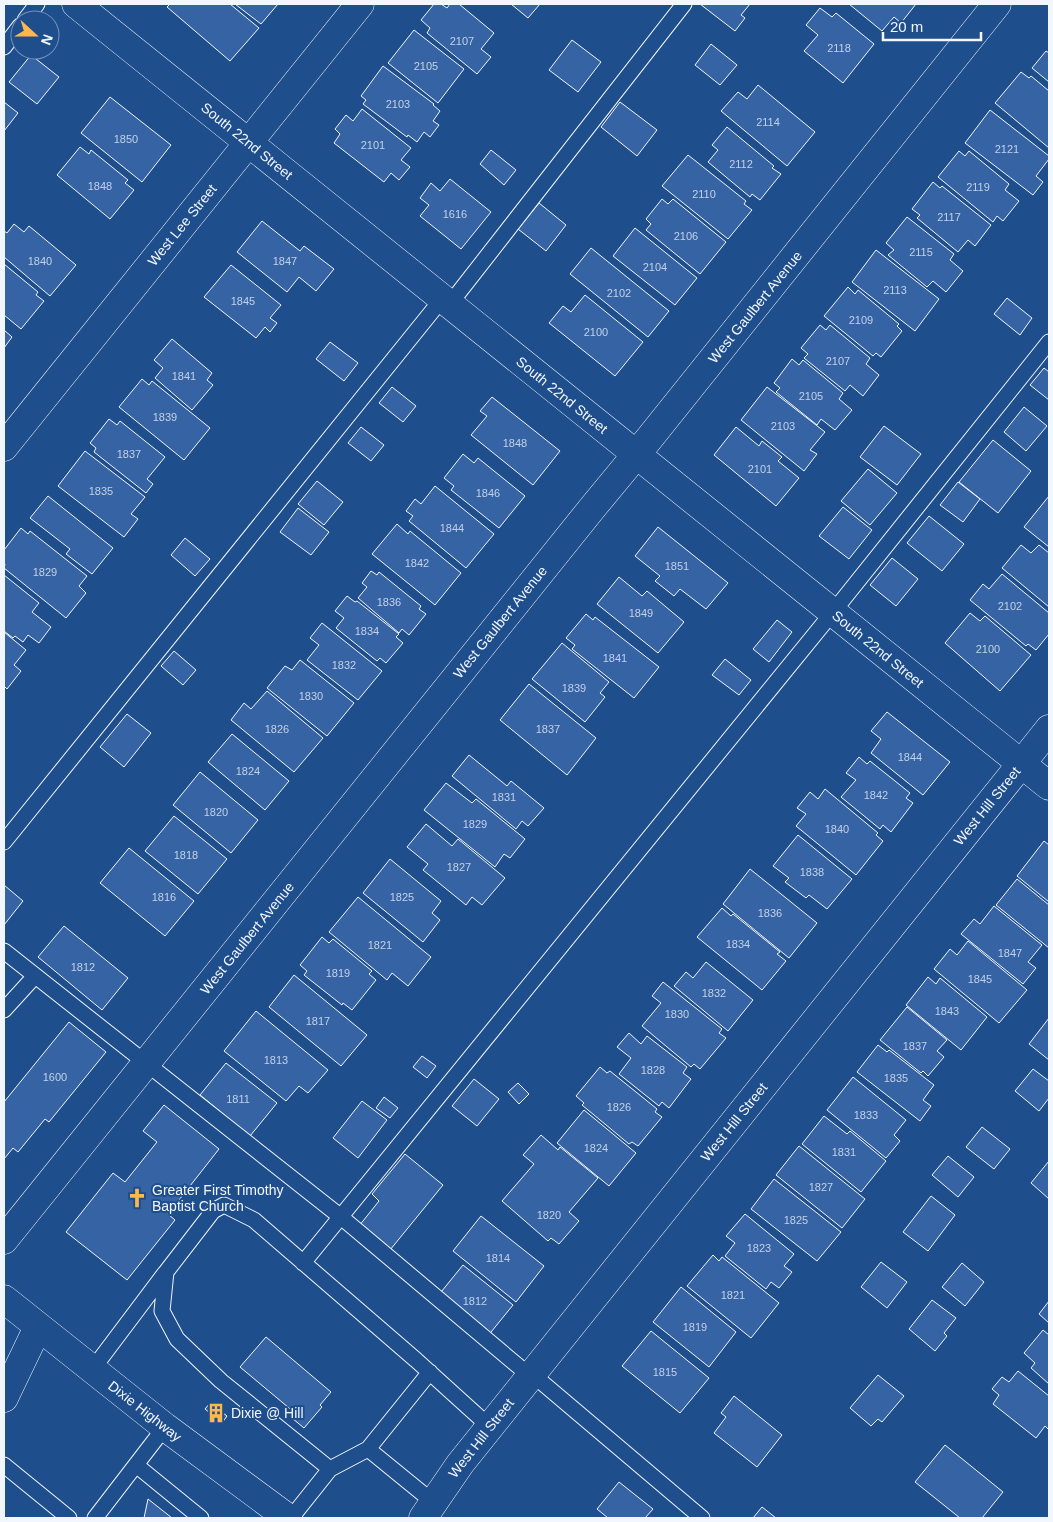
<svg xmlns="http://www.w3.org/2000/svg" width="1053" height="1522" font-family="Arial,sans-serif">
<rect width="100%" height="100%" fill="#1f4e8c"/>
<path fill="#3563a3" stroke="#f2f6ff" d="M170,4h60l29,24 -29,33 -63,-54z
M235,4h43l-17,20z
M434,4h7l6,4 3,-4h9l35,29 -13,16 10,8 -14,17 -50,-41 3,-5 -9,-8z
M511,4h29l-12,14z
M700,4h50l-9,11 4,3 -10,13z
M849,4h67l-15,19 -7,-6 -12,14z
M820,8l12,9 4,-4 38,31 -31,39 -39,-32 14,-16 -12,-10z
M414,30l50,39 -26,34 -50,-40z
M572,40l29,22 -23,30 -29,-22z
M711,44l26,21 -17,20 -25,-20z
M1046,51l3,2v29l-17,-14z
M31,55l28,22 -22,27 -28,-22z
M383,66l51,38 -1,1 7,6 -7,10 6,4 -9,12 -6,-5 -7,10 -9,-7 -1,2 -44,-33 3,-4 -5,-4z
M1021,72l8,6 2,-2 18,15v57l-54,-45z
M758,85l57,47 -28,34 -66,-55 17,-19 9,7z
M110,97l61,48 -29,37 -61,-49z
M4,102l14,11 -14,18z
M620,102l37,28 -20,26 -36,-29z
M362,109l49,39 -10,12 9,7 -11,13 -8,-7 -7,9 -50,-39 6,-9 -5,-5 11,-14 7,6z
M990,110l59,46v3l-13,17 7,6 -10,13 -68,-52z
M727,127l47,39 -2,2 9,6 -21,26 -8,-6 -2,3 -42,-35 10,-12 -6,-5z
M80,147l9,7 2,-4 37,30 -3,3 9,7 -24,29 -53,-44z
M491,150l25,20 -12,15 -24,-21z
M959,151l6,5 4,-5 40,33 -4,6 14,11 -16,20 -6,-5 -4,6 -55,-45z
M688,155l58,46 -2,3 8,6 -24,29 -66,-53z
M450,179l41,33 -30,37 -41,-33 9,-11 -9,-7 11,-15 9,8z
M933,182l7,6 2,-2 49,39 -16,21 -7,-6 -10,12 -41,-34 3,-3 -8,-6z
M662,199l6,5 5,-5 53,43 -26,32 -54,-44 5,-6 -5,-5z
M539,203l27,22 -20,26 -28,-22z
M907,217l47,37 -4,6 13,11 -17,21 -13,-11 -6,6 -39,-32 6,-5 -8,-7z
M262,221l38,30 4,-5 30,23 -18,22 -17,-14 -12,15 -50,-40z
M14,224l10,8 5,-6 47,39 -26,31 -46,-39v-26l3,2z
M635,228l62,50 -22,27 -62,-49z
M591,248l78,63 -21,26 -78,-63z
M876,250l63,49 -24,32 -63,-49z
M4,264l34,28 -2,3 8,6 -23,28 -17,-14z
M231,265l50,40 -11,13 7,5 -7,9 -5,-5 -9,11 -52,-41z
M848,287l7,7 3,-4 41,34 -2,2 5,5 -21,26 -5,-4 -3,3 -49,-40z
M585,295l58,47 -28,34 -66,-53 14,-17 8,6z
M1007,298l25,20 -12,17 -26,-21z
M820,325l6,5 4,-5 40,33 -4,6 13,11 -16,21 -13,-11 -5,6 -41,-33 4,-4 -7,-6z
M4,330l8,7 -8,11z
M172,339l40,34 -5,7 6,5 -21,25 -37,-32 8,-10 -9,-8z
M330,342l28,21 -14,18 -28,-22z
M792,359l7,6 4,-5 40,33 -4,6 13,11 -17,20 -14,-11 -4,6 -41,-33 4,-4 -6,-5z
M1044,368l5,4v28l-19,-15z
M142,379l7,6 3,-4 58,47 -26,32 -65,-53z
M392,387l24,19 -13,16 -24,-19z
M767,387l58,45 -15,18 7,4 -13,17 -63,-51z
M492,397l68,54 -27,34 -62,-50 16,-19 -7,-5z
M1024,407l23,19 -21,25 -22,-19z
M109,419l8,6 3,-4 45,36 -18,22 6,5 -7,9 -52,-41 2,-4 -6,-5z
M884,426l37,28 -24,31 -37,-28z
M361,427l23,18 -13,16 -23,-18z
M736,427l23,19 3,-5 20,16 -4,4 21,17 -23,28 -62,-51z
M993,440l38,31 -33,42 -39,-31z
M85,451l60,46 -14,17 7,5 -14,18 -66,-51z
M463,454l11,9 4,-5 47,38 -26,32 -48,-38 3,-4 -10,-8z
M868,469l29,24 -27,32 -29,-24z
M317,481l26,21 -19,23 -26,-21z
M958,482l22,17 -17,23 -23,-17z
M435,486l59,48 -28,34 -57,-47 4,-5 -7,-5 9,-12 6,5z
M48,496l65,52 -21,26 -26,-20 4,-5 -40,-31z
M1049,496v51l-25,-20z
M843,507l29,23 -23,29 -30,-23z
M298,508l31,24 -18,23 -31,-23z
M929,516l35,28 -22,27 -35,-28z
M397,524l11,10 2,-3 51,42 -26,32 -63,-51z
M658,527l70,56 -22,26 -26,-20 -6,7 -19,-15 5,-5 -25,-20z
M21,528l7,6 2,-3 57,45 -8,10 7,7 -20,25 -62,-50 1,-4 -1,-1v-13z
M185,538l25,21 -15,17 -24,-21z
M1021,545l10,8 8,-8 10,8v54l-47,-39z
M892,558l26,21 -22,27 -26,-21z
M371,571l6,4 2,-3 42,34 -2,3 7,5 -17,21 -7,-6 -3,4 -41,-35 9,-11 -5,-4z
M1002,574l47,39v21l-13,16 -8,-6 -2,2 -56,-46 13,-16 6,5z
M4,575l35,28 -7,9 19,15 -12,16 -11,-8 -5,7 -8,-6 -2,2 -9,-7z
M619,577l23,19 5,-5 37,31 -26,31 -61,-49z
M347,596l8,6 2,-1 42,33 -3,3 7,6 -17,20 -6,-5 -3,3 -41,-33 8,-10 -9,-7z
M970,613l10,8 5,-5 46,39 -31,36 -55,-48z
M586,614l7,6 2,-3 64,50 -25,31 -62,-49 3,-4 -9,-7z
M777,620l15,12 -23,30 -16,-13z
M322,623l60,48 -24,29 -51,-40 12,-15 -9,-7z
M4,632l22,18 -12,15 7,6 -14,18 -3,-3z
M562,643l47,39 -9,11 5,4 -20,25 -53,-43z
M174,651l22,19 -13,15 -22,-19z
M725,659l26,21 -12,15 -27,-20z
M300,660l54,43 -27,33 -60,-48 18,-22 7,4z
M529,684l67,54 -29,37 -67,-55z
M267,691l56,47 -29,34 -63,-52 13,-17 7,6z
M887,712l63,50 -27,33 -52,-42 10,-14 -10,-8z
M127,714l24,19 -27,34 -24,-20z
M232,734l57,47 -24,29 -57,-48z
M469,755l38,31 4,-5 33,27 -16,18 -6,-5 -6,8 -64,-53z
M859,757l8,7 3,-3 40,32 -4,5 7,5 -22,29 -8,-7 -3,4 -39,-32 15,-17 -10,-7z
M200,772l58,48 -27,33 -58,-48z
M446,783l26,20 4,-4 49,40 -15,19 -6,-4 -9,13 -71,-57z
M825,789l53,44 -2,2 7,6 -27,34 -60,-49 10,-12 -9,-6 13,-16 8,7z
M174,816l53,43 -29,35 -53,-43z
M426,824l26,22 6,-7 47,39 -23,27 -10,-8 -6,8 -43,-35 5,-6 -21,-17z
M798,835l54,44 -25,30 -18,-14 -3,3 -21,-16 4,-4 -16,-12z
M1044,841l5,4v57l-32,-26z
M129,848l65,53 -29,35 -65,-53z
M390,859l51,42 -9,12 8,7 -17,22 -60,-49z
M750,869l67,54 -28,35 -66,-54z
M1017,879l32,26v43l-53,-43z
M4,885l19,16 -19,24z
M358,897l73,60 -23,29 -16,-13 -5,7 -58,-48z
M994,906l48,39 -14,17 8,6 -13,16 -62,-50 13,-15 6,5z
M722,908l9,8 2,-2 47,38 -3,2 9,7 -24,29 -65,-53z
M64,926l64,52 -26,32 -64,-53z
M322,937l7,6 4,-4 39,32 -3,3 7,6 -24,30 -9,-7 -1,2 -38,-30 3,-4 -7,-6z
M968,941l59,49 -28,33 -65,-54 16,-20 7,6z
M706,962l47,38 -25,31 -54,-45 12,-14 7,6z
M294,975l73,60 -26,31 -72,-59z
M928,977l8,7 4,-6 47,39 -26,33 -55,-45z
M663,982l59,47 -3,4 7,5 -26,31 -6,-5 -3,3 -49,-41 19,-23 -9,-7z
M907,1007l40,33 -10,11 7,6 -16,19 -5,-5 -2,2 -41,-33z
M256,1011l72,59 -20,23 -9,-7 -13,15 -62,-50z
M1049,1018v42l-20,-16z
M69,1022l37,30 -57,70 -4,-3 -27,33 -5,-4 -9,11v-57z
M629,1033l12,11 6,-8 40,31 -4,6 8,6 -22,29 -7,-6 -3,4 -40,-32 12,-16 -14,-11z
M878,1045l9,7 2,-2 45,35 -11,15 8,6 -11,15 -63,-49z
M422,1056l14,10 -9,12 -14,-11z
M226,1063l51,40 -27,33 -50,-41z
M600,1067l7,6 3,-2 47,38 -2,3 7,5 -24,29 -6,-4 -3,2 -47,-39 2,-2 -8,-7z
M1033,1069l16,12v17l-10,13 -24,-20z
M853,1077l53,43 -12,15 6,6 -14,17 -59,-48z
M474,1079l25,20 -22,27 -25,-20z
M518,1083l11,11 -10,10 -11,-12z
M384,1097l14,11 -8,10 -14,-10z
M362,1101l25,19 -29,38 -25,-20z
M164,1105l55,44 -51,65 7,6 -48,60 -61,-48 47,-59 12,9 32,-40 -14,-11z
M584,1110l52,43 -27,33 -52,-43z
M824,1116l23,18 3,-3 36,30 -25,31 -59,-48z
M982,1127l28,22 -16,20 -28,-22z
M541,1135l17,15 2,-3 38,31 -29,34 10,9 -20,23 -8,-6 -3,3 -46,-40 32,-37 -11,-9z
M799,1146l66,53 -23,29 -66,-53z
M405,1154l38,31 -53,65 -31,-24 20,-25 -7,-7z
M948,1156l26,21 -16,20 -26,-22z
M1049,1161v38l-18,-16z
M774,1179l67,53 -24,29 -66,-52z
M931,1196l24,19 -27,36 -25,-19z
M745,1214l49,40 -10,12 8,6 -13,16 -8,-6 -5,7 -41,-33 10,-13 -9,-7z
M481,1216l63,50 -28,36 -63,-51z
M713,1255l6,6 3,-4 57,46 -28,35 -64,-52z
M881,1262l26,20 -20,26 -26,-21z
M962,1263l22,19 -19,24 -23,-19z
M463,1265l50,40 -26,32 -50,-40z
M681,1287l55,45 -27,35 -56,-45z
M932,1300l24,18 -12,15 3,3 -12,15 -26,-22z
M1049,1301v22l-10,-9z
M1043,1330l6,5v49l-18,-16 4,-5 -11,-10z
M651,1331l58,47 -29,35 -58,-47z
M266,1337l65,55 -11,13 2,2 -18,21 -12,-10 3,-5 -55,-46z
M1018,1371l31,25v34l-4,-4 -9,12 -43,-34 6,-9 -7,-6 10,-12 7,5z
M878,1375l26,21 -22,26 -4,-3 -7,7 -21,-18z
M734,1396l48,39 -25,32 -43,-34 12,-16 -5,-4z
M210,1403l17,13 -5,7 -17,-14z
M945,1445l58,47 -21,26h-22l-45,-36z
M619,1482l34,27 -8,9h-37l-11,-9z
M148,1499l24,19h-28z
M762,1507l14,11h-23z"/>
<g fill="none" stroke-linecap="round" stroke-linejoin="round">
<defs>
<path id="service" d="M25,20l12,-16
M4,47l16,-21
M449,305l235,-301
M4,842l438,-543
M4,951l337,266 189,159
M4,1010l31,-34
M303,1263l530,-651 216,-270
M92,1370l73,-97
M532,1374l170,144
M368,1449l65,53
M4,1465l65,53
M136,1465l65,53
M330,1469l-109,-88 -44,-42 -15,-28 4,-39 47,-61 11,-6 30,15 162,140 74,67
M95,1518l70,-91
M291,1518l39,-49 38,-20 62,-77"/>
<path id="minor" d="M4,447l356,-443
M1022,763l27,-34
M4,1240l589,-733 43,-52 361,-451
M4,1398l34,-71"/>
<path id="tertiary" d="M4,1299l161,128 123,91
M423,1518l37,-54 562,-701"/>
<path id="primary" d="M76,4l973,782"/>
</defs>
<use href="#service" stroke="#f2f6ff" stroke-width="17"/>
<use href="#minor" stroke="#f2f6ff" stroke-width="29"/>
<use href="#tertiary" stroke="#f2f6ff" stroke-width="29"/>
<use href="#primary" stroke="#f2f6ff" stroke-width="29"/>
<use href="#service" stroke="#1f4e8c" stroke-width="15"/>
<use href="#minor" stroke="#1f4e8c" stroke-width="28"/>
<use href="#tertiary" stroke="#1f4e8c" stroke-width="28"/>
<use href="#primary" stroke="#1f4e8c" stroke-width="28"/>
</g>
<defs>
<symbol id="church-bare" viewBox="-9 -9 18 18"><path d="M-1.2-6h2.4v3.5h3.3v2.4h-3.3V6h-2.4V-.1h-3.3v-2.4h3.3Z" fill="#ffb74d" stroke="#1f4e8c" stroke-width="2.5" paint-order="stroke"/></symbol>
<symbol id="building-bare" viewBox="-9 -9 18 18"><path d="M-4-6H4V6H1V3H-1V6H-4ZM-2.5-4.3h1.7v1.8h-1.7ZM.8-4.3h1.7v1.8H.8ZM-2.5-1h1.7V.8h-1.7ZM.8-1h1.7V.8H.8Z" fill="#ffb74d" stroke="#1f4e8c" stroke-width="2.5" paint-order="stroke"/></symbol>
</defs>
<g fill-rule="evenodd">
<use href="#church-bare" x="123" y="1184" width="28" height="28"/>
<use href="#building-bare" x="202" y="1399" width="28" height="28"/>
</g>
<g text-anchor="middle" stroke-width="4" stroke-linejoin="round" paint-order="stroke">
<g font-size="11" fill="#c3d1e8">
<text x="462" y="45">2107</text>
<text x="839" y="52">2118</text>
<text x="426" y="70">2105</text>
<text x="398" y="108">2103</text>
<text x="768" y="126">2114</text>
<text x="126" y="143">1850</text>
<text x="373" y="149">2101</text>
<text x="1007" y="153">2121</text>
<text x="741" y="168">2112</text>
<text x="100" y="190">1848</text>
<text x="978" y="191">2119</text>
<text x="704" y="198">2110</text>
<text x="455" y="218">1616</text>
<text x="949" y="221">2117</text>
<text x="686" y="240">2106</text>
<text x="921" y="256">2115</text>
<text x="40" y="265">1840</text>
<text x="285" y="265">1847</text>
<text x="655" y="271">2104</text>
<text x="895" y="294">2113</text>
<text x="619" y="297">2102</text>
<text x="243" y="305">1845</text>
<text x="861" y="324">2109</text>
<text x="596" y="336">2100</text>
<text x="838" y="365">2107</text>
<text x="184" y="380">1841</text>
<text x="811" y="400">2105</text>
<text x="165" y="421">1839</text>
<text x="783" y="430">2103</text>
<text x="515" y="447">1848</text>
<text x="129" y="458">1837</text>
<text x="760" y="473">2101</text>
<text x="101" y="495">1835</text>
<text x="488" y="497">1846</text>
<text x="452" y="532">1844</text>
<text x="417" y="567">1842</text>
<text x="677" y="570">1851</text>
<text x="45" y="576">1829</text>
<text x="389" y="606">1836</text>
<text x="1010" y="610">2102</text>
<text x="641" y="617">1849</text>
<text x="367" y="635">1834</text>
<text x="988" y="653">2100</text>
<text x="615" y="662">1841</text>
<text x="344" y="669">1832</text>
<text x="574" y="692">1839</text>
<text x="311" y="700">1830</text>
<text x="277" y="733">1826</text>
<text x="548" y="733">1837</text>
<text x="910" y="761">1844</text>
<text x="248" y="775">1824</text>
<text x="876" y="799">1842</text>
<text x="504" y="801">1831</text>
<text x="216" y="816">1820</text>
<text x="475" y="828">1829</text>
<text x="837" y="833">1840</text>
<text x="186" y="859">1818</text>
<text x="459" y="871">1827</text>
<text x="812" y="876">1838</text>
<text x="164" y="901">1816</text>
<text x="402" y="901">1825</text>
<text x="770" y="917">1836</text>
<text x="738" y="948">1834</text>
<text x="380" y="949">1821</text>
<text x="1010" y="957">1847</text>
<text x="83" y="971">1812</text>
<text x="338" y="977">1819</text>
<text x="980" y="983">1845</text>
<text x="714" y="997">1832</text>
<text x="947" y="1015">1843</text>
<text x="677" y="1018">1830</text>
<text x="318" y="1025">1817</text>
<text x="915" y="1050">1837</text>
<text x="276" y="1064">1813</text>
<text x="653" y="1074">1828</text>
<text x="55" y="1081">1600</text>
<text x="896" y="1082">1835</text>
<text x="238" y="1103">1811</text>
<text x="619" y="1111">1826</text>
<text x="866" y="1119">1833</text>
<text x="596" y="1152">1824</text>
<text x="844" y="1156">1831</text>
<text x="821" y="1191">1827</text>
<text x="549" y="1219">1820</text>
<text x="796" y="1224">1825</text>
<text x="759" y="1252">1823</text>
<text x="498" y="1262">1814</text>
<text x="733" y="1299">1821</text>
<text x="475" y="1305">1812</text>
<text x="695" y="1331">1819</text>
<text x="665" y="1376">1815</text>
</g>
<g font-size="14" fill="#f2f6ff" stroke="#1f4e8c">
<text transform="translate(247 141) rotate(39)" y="5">South 22nd Street</text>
<text transform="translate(182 225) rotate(-51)" y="5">West Lee Street</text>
<text transform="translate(755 307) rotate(-51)" y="5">West Gaulbert Avenue</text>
<text transform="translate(562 395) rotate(39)" y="5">South 22nd Street</text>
<text transform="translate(500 622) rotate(-51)" y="5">West Gaulbert Avenue</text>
<text transform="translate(878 649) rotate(39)" y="5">South 22nd Street</text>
<text transform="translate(987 806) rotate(-51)" y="5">West Hill Street</text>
<text transform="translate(247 938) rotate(-51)" y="5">West Gaulbert Avenue</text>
<text transform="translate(734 1122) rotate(-51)" y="5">West Hill Street</text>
<text transform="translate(145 1411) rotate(38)" y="5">Dixie Highway</text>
<text transform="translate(481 1438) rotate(-52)" y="5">West Hill Street</text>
</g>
<g font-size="14" fill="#f2f6ff" stroke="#1f4e8c" text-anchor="start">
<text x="152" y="1195">Greater First Timothy<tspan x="152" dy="16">Baptist Church</tspan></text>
<text x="231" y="1418">Dixie @ Hill</text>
</g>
</g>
<rect width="1053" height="1522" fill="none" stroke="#f2f6ff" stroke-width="10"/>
<g transform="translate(35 35) rotate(111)"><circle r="24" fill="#1f4e8c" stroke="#7391ba"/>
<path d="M0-4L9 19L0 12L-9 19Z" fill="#ffb74d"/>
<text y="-8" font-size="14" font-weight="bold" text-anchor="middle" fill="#f2f6ff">N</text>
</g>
<path d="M883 32v8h98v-8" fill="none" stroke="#f2f6ff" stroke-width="2.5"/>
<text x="890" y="32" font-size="15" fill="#f2f6ff" stroke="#1f4e8c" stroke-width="4" paint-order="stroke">20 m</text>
</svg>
